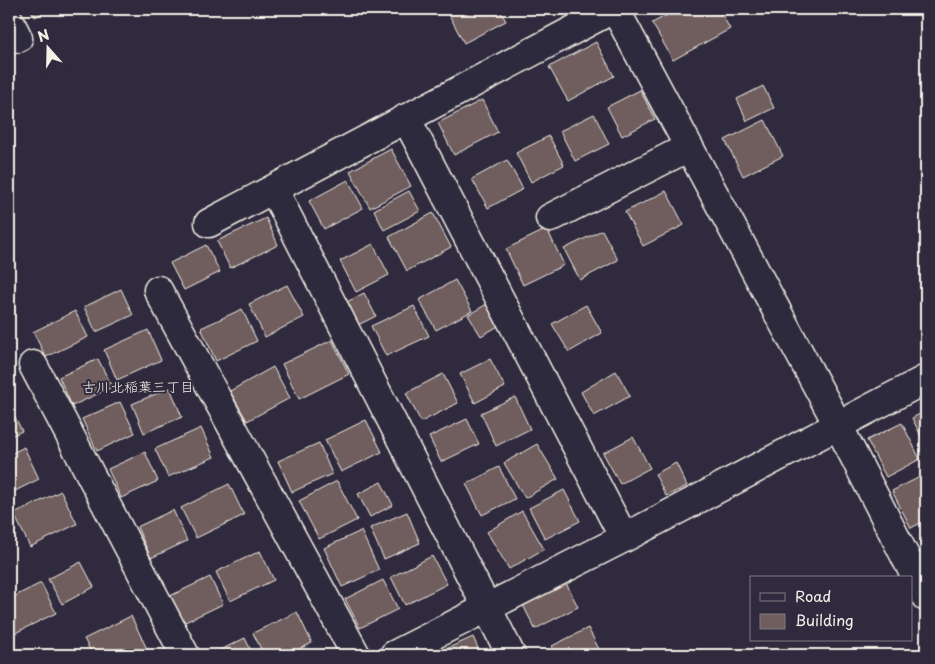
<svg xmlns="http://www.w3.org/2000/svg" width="935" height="664" font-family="'Playpen Sans','Klee One',sans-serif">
<rect width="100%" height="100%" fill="#2f2a3d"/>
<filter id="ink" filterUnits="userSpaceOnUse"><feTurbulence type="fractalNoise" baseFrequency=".02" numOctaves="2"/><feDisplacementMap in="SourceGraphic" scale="10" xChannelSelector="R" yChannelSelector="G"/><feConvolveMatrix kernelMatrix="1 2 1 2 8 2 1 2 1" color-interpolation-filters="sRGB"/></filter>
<g filter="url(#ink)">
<path fill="#705d5d" stroke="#f4f1e8" d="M30,9h21l-16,8z
M446,9h53l7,12 -42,22z
M679,9h40l11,20 -57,31 -21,-37z
M596,42l18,34 -46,25 -19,-34z
M763,86l11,22 -27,13 -10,-22z
M640,90l15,29 -33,17 -15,-29z
M482,100l16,32 -44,23 -16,-32z
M594,114l15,30 -34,17 -15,-30z
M765,120l18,36 -40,20 -18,-36z
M549,136l15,29 -33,17 -15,-29z
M391,149l20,37 -41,22 -20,-37z
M507,160l16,29 -35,19 -16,-29z
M348,180l15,28 -39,21 -15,-28z
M409,191l11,20 -36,19 -10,-20z
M666,191l18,34 -41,21 -18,-34z
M433,213l18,34 -44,24 -18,-34z
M266,218l12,27 -48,23 -13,-27z
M547,229l17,36 -41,20 -17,-36z
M602,230l16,30 -38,20 -16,-31z
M373,244l16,31 -33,17 -16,-31z
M206,245l14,27 -36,18 -14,-27z
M455,280l17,31 -36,19 -17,-30z
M287,285l17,32 -39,20 -16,-33z
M121,289l12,26 -37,17 -12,-25z
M364,293l12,23 -22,11 -11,-23z
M487,304l13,21 -19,11 -13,-21z
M586,305l16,28 -33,19 -17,-28z
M414,306l15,30 -43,20 -15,-30z
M242,309l15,32 -41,20 -15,-33z
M75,311l13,26 -42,20 -13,-25z
M148,330l13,30 -44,20 -13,-30z
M332,340l17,34 -50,25 -17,-35z
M98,359l14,28 -40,19 -13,-29z
M490,359l15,28 -30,16 -15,-29z
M273,367l17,31 -43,23 -17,-30z
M616,371l14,25 -36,20 -13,-24z
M443,374l15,29 -37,19 -15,-29z
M170,388l12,29 -38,16 -12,-29z
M515,397l15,32 -34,17 -15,-33z
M120,402l15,31 -38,18 -15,-32z
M9,405l13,26 -13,6z
M926,411v35l-14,-28z
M467,419l12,25 -38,18 -12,-25z
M366,420l16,32 -41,20 -16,-32z
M902,423l18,36 -34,18 -19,-37z
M201,428l13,29 -46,20 -13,-28z
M633,437l17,31 -30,16 -17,-31z
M319,443l13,31 -40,18 -14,-31z
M537,444l21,35 -33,19 -21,-35z
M24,447l15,32 -30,15v-39z
M145,452l13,29 -37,17 -13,-29z
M676,463l11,23 -21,10 -11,-22z
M499,467l16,32 -33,16 -16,-31z
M926,474v46l-15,8 -19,-37z
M337,481l20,39 -38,19 -20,-38z
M381,482l12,23 -23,12 -12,-23z
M229,484l15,31 -48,23 -15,-30z
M564,490l16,31 -35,18 -16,-31z
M61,491l16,33 -47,23 -16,-33z
M173,510l14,31 -36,17 -14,-31z
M522,511l22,38 -35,20 -22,-37z
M407,512l13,31 -36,16 -14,-31z
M361,531l18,39 -37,17 -18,-39z
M260,551l14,29 -44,21 -14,-29z
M432,556l15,28 -42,21 -14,-28z
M81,562l13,25 -32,17 -14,-25z
M210,577l13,27 -40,19 -13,-27z
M564,579l14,28 -43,22 -14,-28z
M383,580l15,29 -38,19 -15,-29z
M41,583l15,30 -43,21 -4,-8v-27z
M297,612l15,31 -26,12h-22l-11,-22z
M131,616l17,35 -7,4h-48l-9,-16z
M588,628l14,27h-45l-5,-9z
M473,637l8,18h-46v-1z
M245,638l8,17h-43z
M926,647v8h-15z"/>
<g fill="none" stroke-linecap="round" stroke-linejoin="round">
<defs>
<path id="minor" d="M615,9l223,416 88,172
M9,20l9,18
M406,118l218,420
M274,190l237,465
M550,218l139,-71
M209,223l404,-214
M158,290l198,365
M33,365l152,290
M394,655l230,-117 302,-159"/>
</defs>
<use href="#minor" stroke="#f4f1e8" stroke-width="31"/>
<use href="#minor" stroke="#2f2a3d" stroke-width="28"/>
</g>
</g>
<g text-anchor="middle" stroke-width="4" stroke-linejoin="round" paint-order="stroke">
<g font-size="14" fill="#f4f1e8" stroke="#2f2a3d">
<text x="138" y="392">古川北稲葉三丁目</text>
</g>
</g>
<rect width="935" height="664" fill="none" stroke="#2f2a3d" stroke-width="30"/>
<rect x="15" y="15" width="905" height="634" fill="none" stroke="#f4f1e8" stroke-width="2" filter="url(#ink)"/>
<rect x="750" y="576" width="162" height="65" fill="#2f2a3d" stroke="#7e7a81"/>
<rect x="760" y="593" width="25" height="8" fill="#2f2a3d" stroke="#7e7a81"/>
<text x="795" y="602" font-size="15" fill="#f4f1e8">Road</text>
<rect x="760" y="614" width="25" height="15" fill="#705d5d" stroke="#7e7a81"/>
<text x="795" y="626" font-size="15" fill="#f4f1e8">Building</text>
<g transform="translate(48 48) rotate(340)" stroke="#2f2a3d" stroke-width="4" paint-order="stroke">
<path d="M0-4L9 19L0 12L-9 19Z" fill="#f4f1e8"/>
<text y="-8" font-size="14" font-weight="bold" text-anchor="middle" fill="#f4f1e8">N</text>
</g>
</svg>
